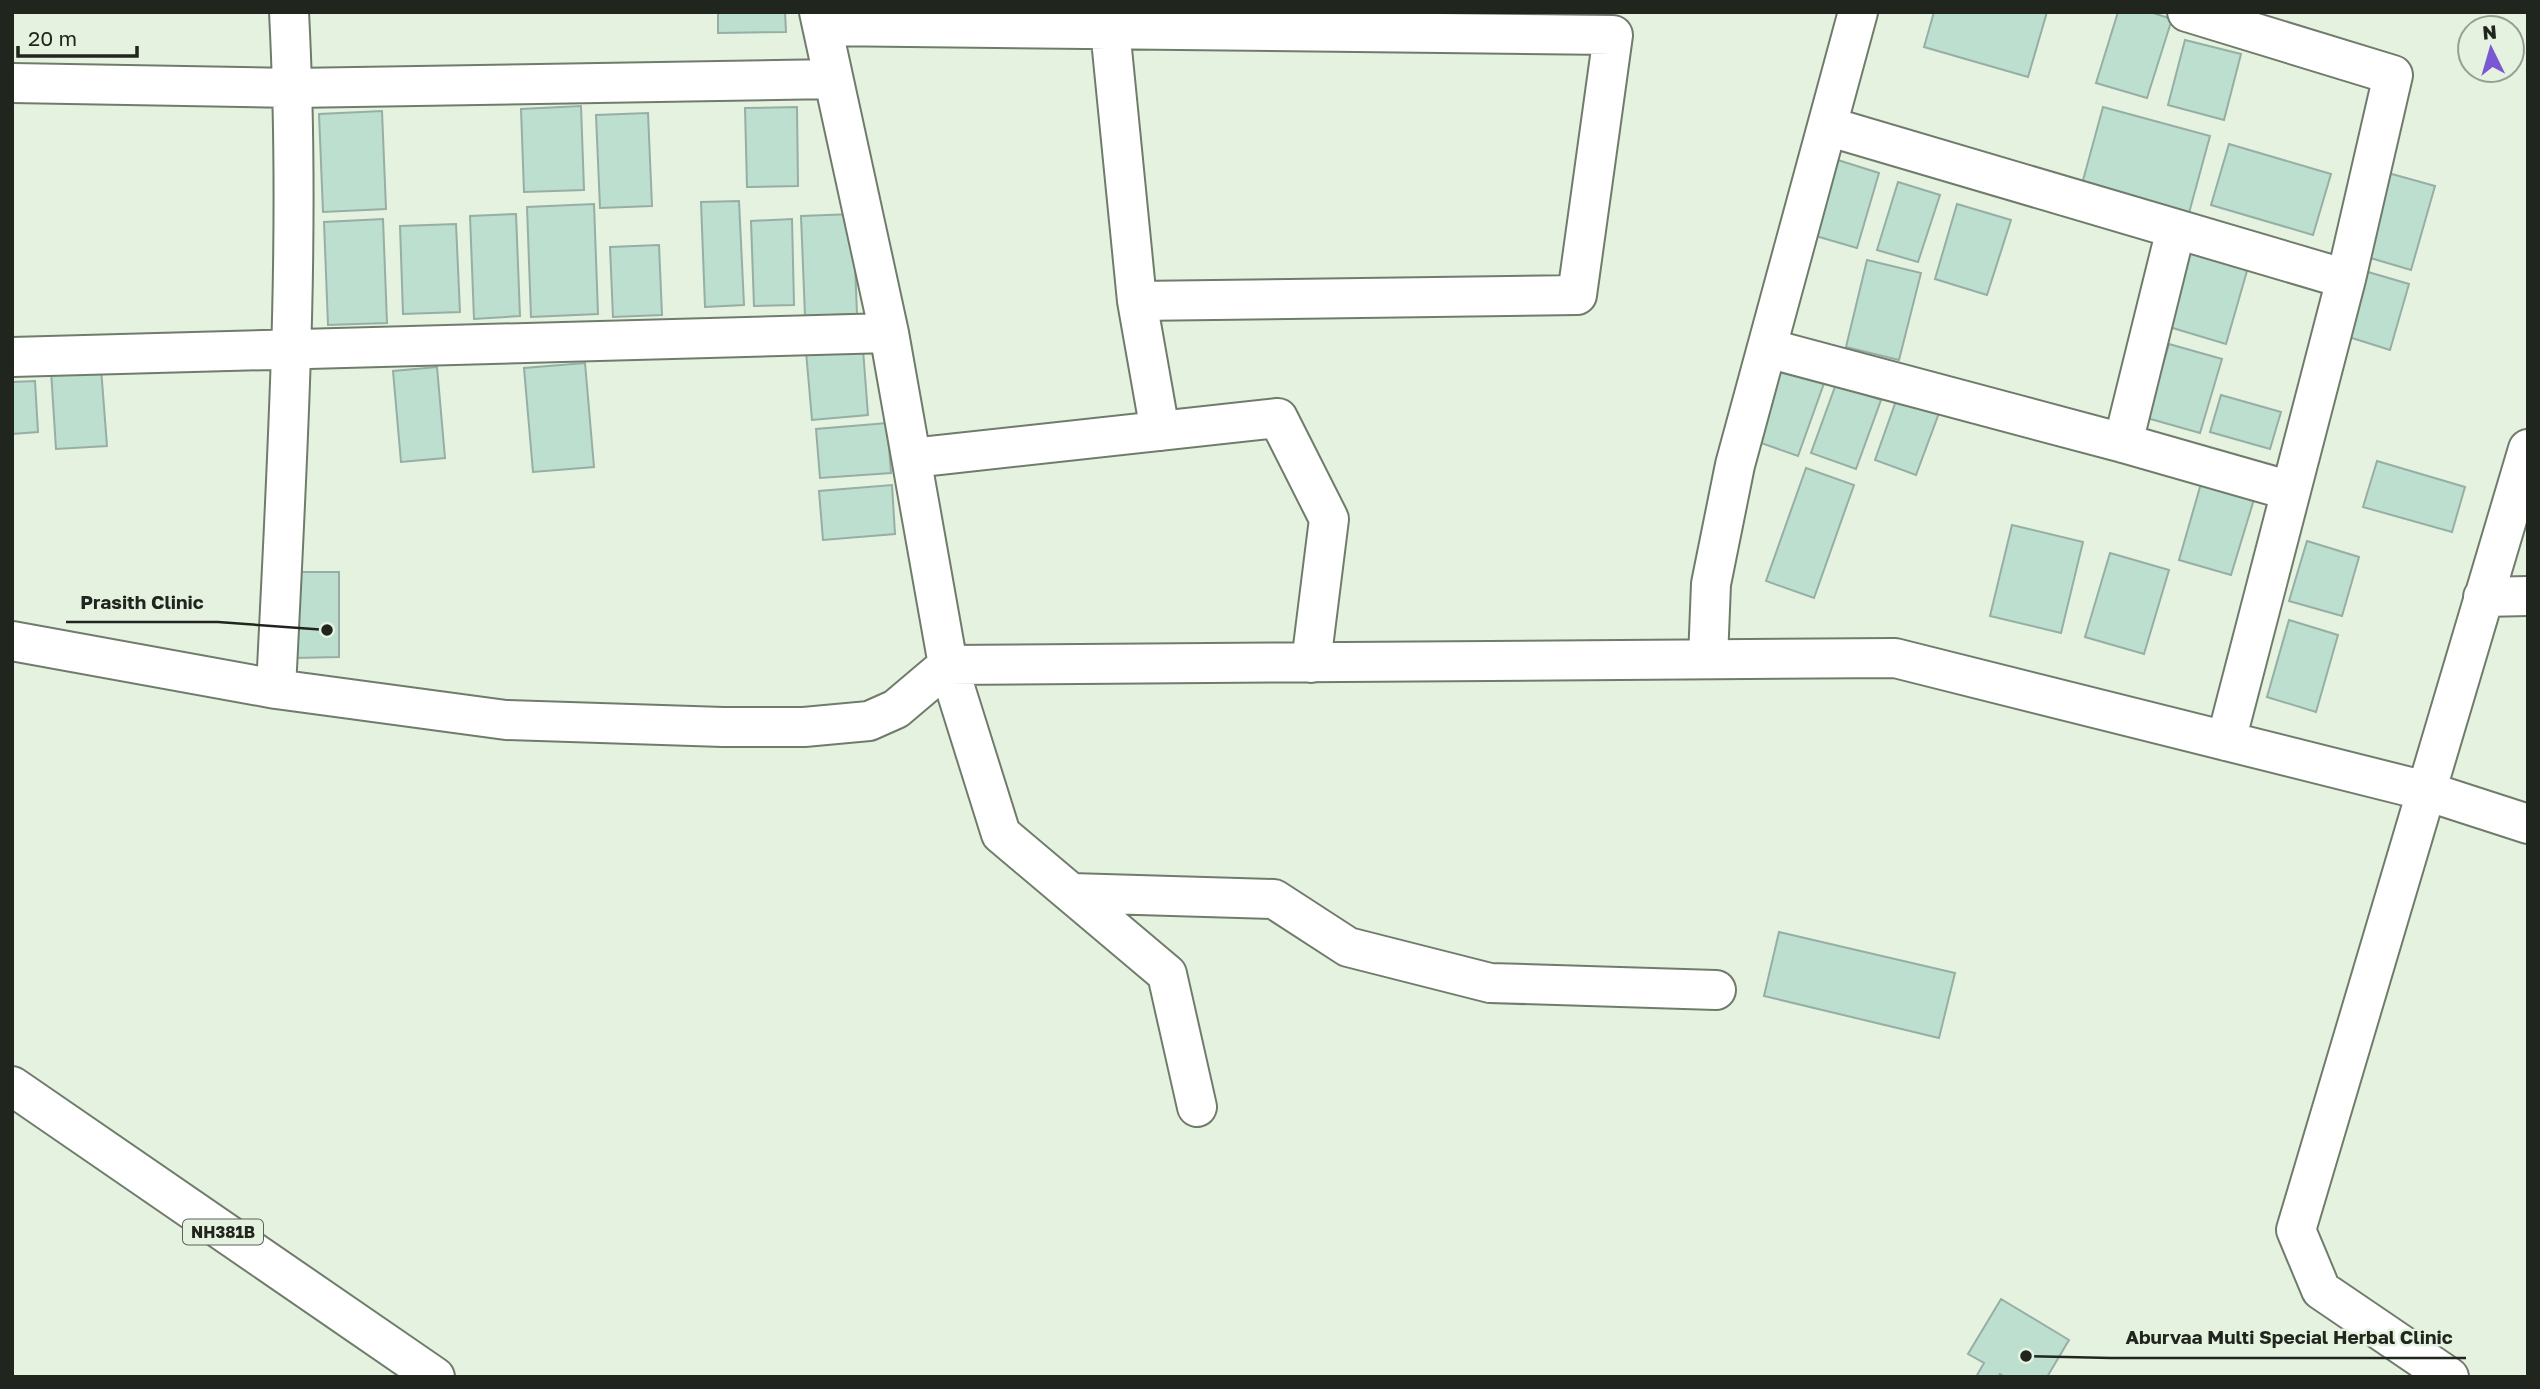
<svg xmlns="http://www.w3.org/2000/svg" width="2540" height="1389" font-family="'Golos Text',sans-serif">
<rect width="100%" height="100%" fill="#e4f2df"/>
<path fill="#bcdfd0" stroke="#96aea4" stroke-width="2" d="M718,12h67l1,20 -68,1z
M1934,12h113l-19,65 -104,-30z
M2118,12h32l22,7 -25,79 -51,-15z
M2185,40l56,14 -17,66 -56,-15z
M581,106l3,84 -60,2 -3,-83z
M797,107l1,79 -51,1 -2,-79z
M2103,107l107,29 -21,77 -107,-29z
M382,111l4,98 -63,3 -4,-98z
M648,113l4,93 -52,2 -4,-93z
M2229,144l102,30 -18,61 -102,-30z
M1825,156l54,17 -22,75 -55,-16z
M2381,171l54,15 -24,84 -54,-16z
M1898,182l42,13 -22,67 -41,-12z
M739,201l5,104 -39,2 -4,-105z
M594,204l4,110 -67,3 -4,-110z
M1957,204l54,16 -24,75 -52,-16z
M516,214l4,102 -46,3 -4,-103z
M853,214l4,100 -52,2 -4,-100z
M383,219l4,104 -59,2 -4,-103z
M792,219l2,86 -40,1 -3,-85z
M456,224l4,88 -57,2 -3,-88z
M659,245l3,70 -49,2 -3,-70z
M2189,246l60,18 -23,80 -60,-18z
M1867,260l54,13 -22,87 -53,-13z
M2351,267l58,17 -19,66 -57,-18z
M862,336l6,79 -56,5 -7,-80z
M2169,344l53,15 -22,74 -53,-15z
M1775,352l53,20 -30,84 -54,-19z
M585,363l9,104 -61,5 -9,-104z
M437,367l8,91 -44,4 -8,-91z
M101,368l6,78 -51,3 -5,-78z
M35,381l3,51 -26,2v-52z
M1836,384l45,16 -25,69 -45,-16z
M2221,395l60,17 -11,37 -60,-17z
M1897,398l42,15 -23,62 -41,-15z
M887,423l4,50 -71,5 -4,-49z
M2377,461l88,26 -13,45 -89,-25z
M1806,468l48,17 -40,113 -48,-17z
M2202,480l53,16 -24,79 -52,-15z
M892,485l3,49 -72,6 -4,-49z
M2012,525l71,17 -22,91 -71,-17z
M2307,541l52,16 -17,59 -53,-15z
M2110,553l59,17 -25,84 -59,-17z
M293,572h46v85l-45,1z
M2289,620l49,15 -22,77 -49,-15z
M1779,932l176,41 -16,65 -175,-42z
M2001,1299l68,41 -22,37h-42l-5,-3 -2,3h-22l8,-14 -16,-9z"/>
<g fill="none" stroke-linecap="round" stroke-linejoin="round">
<defs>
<path id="minor" d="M2187,12l206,63 -47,204 -120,462
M822,26l791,9 -36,260 -440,6 23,130
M1110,29l27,272
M12,83l281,5 540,-9
M1827,126l519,153
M1767,348l356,95 168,48
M12,357l877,-24
M2123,443l53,-214
M912,458l366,-40 51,101 -18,144
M2483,597l45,-1
M12,641l264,48 230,31 217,7h81l65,-6 27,-12 52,-44 -59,-332 -70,-321
M1708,659l3,-75 24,-119 123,-453
M276,689c11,-226 25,-451 13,-677
M1071,893l203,6 74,48 142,36 226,7
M1197,1107l-30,-133 -166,-140 -53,-169 947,-7 531,133 102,33
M2449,1377l-128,-87 -25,-60 232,-781"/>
<path id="highway" d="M12,1086l423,291"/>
</defs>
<use href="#minor" stroke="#707c6b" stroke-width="42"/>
<use href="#highway" stroke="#707c6b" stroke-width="42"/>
<use href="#minor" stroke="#fff" stroke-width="38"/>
<use href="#highway" stroke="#fff" stroke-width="38"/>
</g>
<g text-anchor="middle" stroke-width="5" stroke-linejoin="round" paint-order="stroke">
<rect fill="#e4f2df" stroke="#5b6258" stroke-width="2" x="183" y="1219.5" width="80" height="25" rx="5"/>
<g font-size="16" font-weight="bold" fill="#20251e">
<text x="223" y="1238">NH381B</text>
</g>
</g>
<path fill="none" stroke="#20251e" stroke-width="2.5" d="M327 630L218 622H66M2026 1356L2111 1358H2466"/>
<g fill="#20251e" stroke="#e4f2df" stroke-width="2.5">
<circle cx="327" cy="630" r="7"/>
<circle cx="2026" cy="1356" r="7"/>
</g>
<g font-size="19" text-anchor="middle" font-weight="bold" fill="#20251e" stroke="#e4f2df" stroke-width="5" stroke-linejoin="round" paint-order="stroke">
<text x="142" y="609">Prasith Clinic</text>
<text x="2289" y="1344">Aburvaa Multi Special Herbal Clinic</text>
</g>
<rect width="2540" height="1389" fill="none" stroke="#20251e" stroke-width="28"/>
<g transform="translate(2491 49) rotate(355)"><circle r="33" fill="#e4f2df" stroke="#96a092" stroke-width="2"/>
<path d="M0-5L12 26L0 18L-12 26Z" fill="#7958d2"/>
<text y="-10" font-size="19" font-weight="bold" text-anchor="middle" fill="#20251e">N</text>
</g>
<path d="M18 46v10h119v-10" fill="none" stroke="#20251e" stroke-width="3.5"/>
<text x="28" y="46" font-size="21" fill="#20251e" stroke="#e4f2df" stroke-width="5" paint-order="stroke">20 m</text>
</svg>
